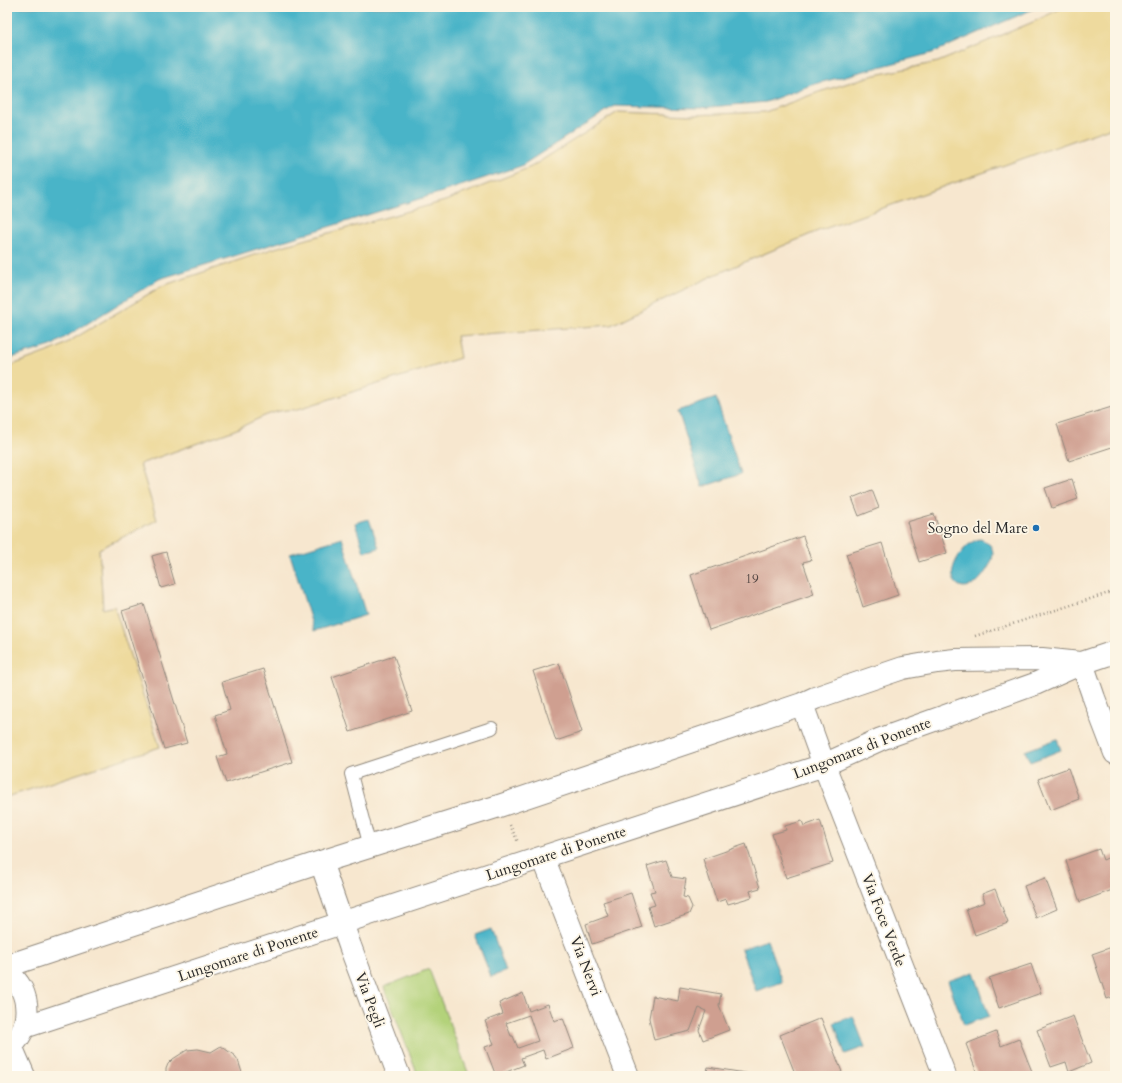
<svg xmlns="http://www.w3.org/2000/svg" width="1122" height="1083" font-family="Cardo,serif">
<rect width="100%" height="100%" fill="#fcf5e5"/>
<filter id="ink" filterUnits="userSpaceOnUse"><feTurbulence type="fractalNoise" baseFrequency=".025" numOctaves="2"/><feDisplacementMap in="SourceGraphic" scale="8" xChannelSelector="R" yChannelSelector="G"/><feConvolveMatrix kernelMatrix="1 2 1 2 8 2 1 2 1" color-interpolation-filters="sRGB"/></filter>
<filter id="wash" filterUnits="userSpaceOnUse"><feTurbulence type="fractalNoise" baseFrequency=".012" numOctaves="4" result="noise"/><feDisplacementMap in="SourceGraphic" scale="16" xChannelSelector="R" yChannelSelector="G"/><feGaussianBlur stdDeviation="0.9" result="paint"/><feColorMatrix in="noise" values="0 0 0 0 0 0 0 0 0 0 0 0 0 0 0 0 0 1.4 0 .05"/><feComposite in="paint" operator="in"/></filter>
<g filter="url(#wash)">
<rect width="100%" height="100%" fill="#f7e7cf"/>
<path fill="#b3d27a" stroke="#6f7e52" d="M429,969l40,106 -2,1h-49l-34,-89z"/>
<path fill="#eeda9e" stroke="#8c8264" d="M1064,7h51v119l-297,105 -106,45 -101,49 -155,11 4,22 -165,52c-22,-2 -43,13 -63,21 -31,11 -62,22 -92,33l17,56 -58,29 4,60 11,-3 46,141 -153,50v-430l51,-19 104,-62 113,-38 170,-47 86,-34 87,-55 75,3 72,-3 54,-20 52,-16 67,-14 95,-40z"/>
<path fill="#4ab4c8" stroke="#3a707a" d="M7,7h1031l-106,46 -121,32 -45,17 -67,6 -85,-2 -93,60 -79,26 -283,87 -108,67 -44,13z
M716,398l25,76 -39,13 -24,-76z
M369,519l10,29 -15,4 -9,-29z
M342,538l24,77 -52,16 -24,-77z
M980,539c20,7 13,22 4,35 -3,4 -7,9 -11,11 -5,2 -11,3 -15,0 -16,-12 7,-44 22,-46z
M1057,739l4,11 -31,12 -5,-11z
M491,929l15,42 -15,6 -16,-42z
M767,940l15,42 -26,9 -15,-42z
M974,972l15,44 -25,9 -16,-44z
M853,1016l12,31 -20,7 -11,-31z"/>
<g id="blocks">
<path fill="#cf9f90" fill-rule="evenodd" d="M1115,406v40l-46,15 -12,-37z
M1072,479l6,20 -26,9 -7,-20z
M872,490l7,18 -20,8 -7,-18z
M934,514l13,39 -28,9 -12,-40z
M803,536l8,24 -8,2 11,32 -105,36 -18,-55z
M882,543l16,52 -35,12 -17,-53z
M166,552l9,32 -14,4 -9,-32z
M144,604l43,139 -23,6 -42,-138z
M394,656l18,55 -62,21 -18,-55z
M559,663l23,69 -26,9 -23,-70z
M263,669l29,93 -66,21 -9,-26 10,-3 -12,-39 15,-5 -8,-28z
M1068,768l11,31 -29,11 -12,-31z
M820,820l13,43 -47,15 -14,-44 14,-4 -1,-4 17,-5 2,5z
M746,844l14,44 -10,3 2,6 -24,7 -2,-5 -9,3 -14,-43z
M1099,849l4,11 11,-5 1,34 -35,13 -14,-41z
M666,860l6,17 14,2 -3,18 5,1 4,9 -3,7 -35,12 -6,-19 7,-2 -5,-13 5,-1 -8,-25z
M1045,878l12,31 -21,9 -12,-32z
M995,889l13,34 -33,12 -9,-26 19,-7 -3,-8z
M631,893l11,34 -50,17 -6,-20 22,-8 -5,-14z
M1115,946v50l-8,3 -15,-45z
M1031,964l10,29 -42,15 -10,-30z
M680,987l41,7 -2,11 10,25 -26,10 -4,-10 7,-19 -7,-3 -9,23 -36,9 -5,-22 4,-22 25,5z
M523,993l6,18 19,-7 6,17 9,-3 11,30 -28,11 -3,-9 -22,8 3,7 -28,11 -11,-29 9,-3 -9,-23 18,-7 -4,-11zM529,1015l9,26 -20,7 -5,-12h-2l-5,-13z
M1073,1016l18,47 -22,9 -3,-10 -15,5 -14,-37z
M821,1018l21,54 -10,4h-36l-16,-41z
M996,1032l5,14 18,-7 14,35 -5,2h-50l-12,-32z
M221,1046l14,10 3,4 5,16h-77v-7l2,-5 5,-5 14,-9 11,-1 13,3z
M708,1067l43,7v2h-45z"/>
</g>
</g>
<g filter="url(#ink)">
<use href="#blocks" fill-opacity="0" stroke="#91897d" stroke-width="1"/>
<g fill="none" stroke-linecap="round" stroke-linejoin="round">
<defs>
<path id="service" d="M370,847l-19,-73 141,-46"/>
<path id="minor" d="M1082,663l12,35 21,55
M802,704l22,61 121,311
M543,857l85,219
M321,862l29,84 49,130
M7,966l314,-104 178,-56 303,-102 13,-6 29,-10 59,-20 34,-6 18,-2 87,-1 38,4
M7,973c26,16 26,59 0,76
M24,1027l800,-262 57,-26 154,-55 47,-21 33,-11
M11,1046l13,30"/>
</defs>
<use href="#service" stroke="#91897d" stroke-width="14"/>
<use href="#minor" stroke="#91897d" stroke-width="24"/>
<path stroke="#91897d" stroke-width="2.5" stroke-dasharray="1 3" stroke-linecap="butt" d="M975,636l140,-45
M510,825l8,17"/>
<use href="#service" stroke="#fff" stroke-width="12"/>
<use href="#minor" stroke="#fff" stroke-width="22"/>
</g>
</g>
<circle fill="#1f6fb2" stroke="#fcf5e5" stroke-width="1.5" cx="1036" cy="528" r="4"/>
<g text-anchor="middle" stroke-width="3.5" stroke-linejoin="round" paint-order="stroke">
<g font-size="13" fill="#544844">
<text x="752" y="583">19</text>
</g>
<g font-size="15" fill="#2b2b2b" stroke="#fcf5e5" text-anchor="end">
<text x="1028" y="533">Sogno del Mare</text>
</g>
<g font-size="15" fill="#2b2b2b" stroke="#fcf5e5">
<text transform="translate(862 748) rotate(-21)" y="5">Lungomare di Ponente</text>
<text transform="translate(556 853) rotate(-18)" y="5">Lungomare di Ponente</text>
<text transform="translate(884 920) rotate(69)" y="5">Via Foce Verde</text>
<text transform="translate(248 954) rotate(-18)" y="5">Lungomare di Ponente</text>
<text transform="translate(586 966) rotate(69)" y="5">Via Nervi</text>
<text transform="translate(370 1000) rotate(69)" y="5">Via Pegli</text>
</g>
</g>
<rect width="1122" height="1083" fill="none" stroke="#fcf5e5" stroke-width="24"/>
</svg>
